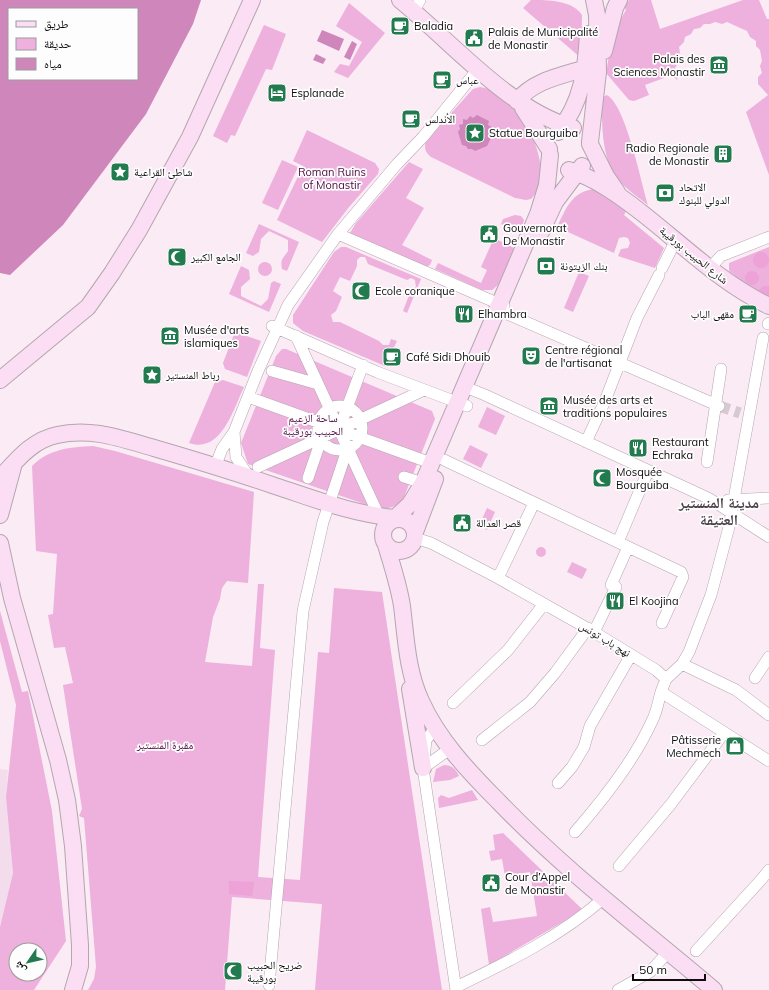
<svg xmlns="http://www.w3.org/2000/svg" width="769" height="990" font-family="Mulish,'Noto Naskh Arabic',sans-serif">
<rect width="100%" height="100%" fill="#faebf5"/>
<path fill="#f3ddec" d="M0,769l8,1 -2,27 7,76 -13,54z"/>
<path fill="#eeb0dc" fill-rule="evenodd" d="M531,0c17,0 41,0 51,15l-1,43 -58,-50z
M629,0h22l9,29 83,-29h16l8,19h2v156l-23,-63 22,-17 -10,-11v-7l4,-4 -2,-7 2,-5 -2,-11 -4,-4v-5l-6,-4 -3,-6 -20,-9 -5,2 -7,-2 -5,2h-6l-4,4 -6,1 -3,5 -6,3 -1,5 -5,5 1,6 -4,4 2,6 -3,5 4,6 -2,6 -5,-5 -27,10 4,10 -15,6 -5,-1 -23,-27 7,-40 13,-23 -2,-4z
M349,3l36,30 -37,45 -14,-6 6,-8 9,2 13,-24 -26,-16z
M264,25l22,9 -14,36 -6,-1 -31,67 -4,-1 -4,8 -14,-7z
M480,87c36,4 81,81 51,112l-5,1 -11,-2 -84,-41c-6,-5 -7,-9 -5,-16l47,-52z
M607,95c19,11 34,87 41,110 -9,-7 -19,-14 -27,-22 -20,-22 -19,-56 -19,-83l1,-3z
M307,130l68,33 4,6 -1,5 -29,33 -27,35 -45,-22 26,-54 -10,-5z
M282,160l16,7 -20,43 -16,-7z
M409,162l14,7 -17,29 18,10 -22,37 30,15 -2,5 -4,2 -76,-34 6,-10z
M594,189l11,4 21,18 -2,4 40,33 -9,20 -37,-12 3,-7 7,-1 2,-5 -2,-5 -4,-1 -5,1 -5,15 -57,-26c9,-18 14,-35 37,-38z
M515,215l6,1 3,4 -4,13 -19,-9 2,-5z
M259,224l40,18 -12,29 -5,-2c-2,-10 1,-10 6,-18v-11l-19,-9 -8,8 -2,13 -6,4 -7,-3z
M494,238l20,10 -16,37 -6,5h-10l-47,-21 3,-6 43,20 6,-13 -6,-3z
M341,247h5l75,32 -14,34 -4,-2 8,-21 5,-3 -1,-7 -4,-2 -4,2 -39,-16 -3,-7h-5l-3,3v6l-7,15 -10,-4 -7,14 9,6 -6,14 -5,4 2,7h7l39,19 4,4h6l2,-6 6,2 -12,25 -82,-35 -10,-8v-8l41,-63z
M769,247v50l-26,-15 -14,-11v-8z
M258 269a7 7 0 1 1 14 0a7 7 0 1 1-14 0Z
M241,266l8,4 1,9 -9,8v9l20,10 7,-7 3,-16 3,-2 7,3 -12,28 -40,-18z
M579,272l10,4 -16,36 -9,-4z
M235,332l26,9 -14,36 -22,-8 -2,-6z
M282,349h4l146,62 3,8 -31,78c-7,10 -14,12 -25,12l-131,-45 -7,-21 35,-87z
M223,380l21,7c-11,23 -23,67 -55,56l26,-61z
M487,407l18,9 -9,19 -18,-8z
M470,445l18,9 -7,14 -18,-9z
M93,446l22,5 139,41 -6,91 -21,-2 -5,7 -2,11 -7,18 -8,45 47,4 6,-82h6l-4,64 15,2 -17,227 42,3 18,-228 11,1 5,-65 48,4 60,398h-127l7,-86 -90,-7 -7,93h-137l6,-11 2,-12 -12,-149 -5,-2 3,-7 -19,-124 10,-2 -8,-36 -11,1 -6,-33 5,-1 4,-60 -21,-3 -4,-85c17,-17 38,-19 61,-20z
M487,508l8,4 -8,18 -8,-4z
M536 552a5 5 0 1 1 10 0a5 5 0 1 1-10 0Z
M572,562l15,7 -5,10 -15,-7z
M0,611l22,81 6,-1 24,120 14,130 -32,49h-34v-63l13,-54 -7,-76 10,-92 -16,-64zM16,950h24v24h-24z
M444,765c8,0 12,4 15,11l-9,4 -17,2 3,-13z
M472,790l6,10 -39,8 -1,-10 3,-3 8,3z
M503,833l80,77 -94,55 -8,-56 9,-2 3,15 44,-6 -7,-44 -25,4 -3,-17 -11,2 -2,-10 6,-1 -2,-15z"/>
<path fill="#eda2d8" d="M753 260a8 8 0 1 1 16 0a8 8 0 1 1-16 0Z
M745 278a7 7 0 1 1 14 0a7 7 0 1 1-14 0Z
M763,286h6v13l-11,-8z
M229,881l25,1 -2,14 -23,-2z"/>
<path fill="#cf86bb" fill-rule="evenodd" d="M0,0h201l-8,24 -47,90 -83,111 -53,50 -10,-2zM9,9h128v70h-128z
M322,30l22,9 -5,12 -22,-10z
M352,41l5,3 -7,16 -6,-3z
M316,54l10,5 -3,5 -10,-4z
M477,115l12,6 -1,4 4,2 -2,4 3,3 -6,12 -12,5 -3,-2h-4l-2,-3 -4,-1 -4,-13 2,-3 -1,-4 4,-1v-5l4,1 3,-4 3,2z"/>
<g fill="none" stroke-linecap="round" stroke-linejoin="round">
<path stroke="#d7c9d2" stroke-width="11" stroke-dasharray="11 5.5" stroke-linecap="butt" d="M719,406l21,7"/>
<defs>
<path id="street" d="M414,11l6,-11
M338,234l166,72
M662,268l14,-28
M710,268l11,-12 48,-19
M505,313l214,93
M768,324l1,-1
M272,326l105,46 90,34
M296,336l83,180
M272,371l46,13
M465,387l20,8 225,104 59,38
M248,397l183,66
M318 428a22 22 0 1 1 44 0a22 22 0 1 1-44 0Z
M338,432l25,-67
M586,442l19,-41 32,-83 22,-43
M444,460l237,112 2,5 -21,46
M707,462l14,-93
M215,467l7,-18 12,-17
M258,467l166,-77
M249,477l-13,-20 -2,-25 24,-61 30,-66 50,-71 59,-70 26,-27 55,-68
M404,477l19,6
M308,478l13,-38
M728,500l41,-2
M415,538l16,5 67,35 96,54 62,38 10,9 -5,13 108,69
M618,542l30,-71
M498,578l36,-75
M594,632l22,-45 -5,-2 17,-38
M682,664l54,26 33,25
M755,678l14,-21
M666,679l16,-15 7,-12 22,-57 18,-68 34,-189
M453,703l55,-53 36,-46
M436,727l-10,13 -3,28 33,222
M482,740l48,-38 25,-29 33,-45
M423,768l28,-20
M558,783l14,-16 12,-20 6,-21 41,-71
M575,832c27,-31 60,-73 77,-111 5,-9 6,-19 9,-29
M619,866l52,-62 53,-71
M696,951l64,-70 9,-11
M269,985l34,-374 20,-89 24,-72
M456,987c52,-25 105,-51 148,-89
M618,990l32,-18 18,-20"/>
<path id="secondary" d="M400,0c53,43 108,109 173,128
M604,51l11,-43 4,-8
M517,101c17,-21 44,-25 69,-33
M523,108l26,41
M558,132c24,-29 28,-62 30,-98
M590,142l8,-70 -1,-57 -3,-15
M590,144l16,32 11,16
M569,170c28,9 50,25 73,43 41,32 79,70 127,93
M541,232l14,-30 27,-36
M0,380l88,-73 24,-34 27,-43 51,-93 62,-137
M0,478c16,-17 32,-38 57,-43 34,-8 65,4 97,13 41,12 81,24 121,38 40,13 78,28 120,32l15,-14 13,-21 115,-269 9,-29 3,-30
M0,515l13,-48
M383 535a16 16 0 1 1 32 0a16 16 0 1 1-32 0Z
M415,532l20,-53
M0,543l12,55 46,162 9,40 6,46 7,99v21l-7,24
M386,545c6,20 13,41 16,61 4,32 5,65 19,95 17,38 47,70 77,100 66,69 143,127 216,189
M410,689l13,79"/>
</defs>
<use href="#street" stroke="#b4a6af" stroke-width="12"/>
<use href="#secondary" stroke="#b4a6af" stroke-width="18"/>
<use href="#street" stroke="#fff" stroke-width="11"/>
<use href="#secondary" stroke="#fbddf4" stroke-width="16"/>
</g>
<defs>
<symbol id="cafe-square" viewBox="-11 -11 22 22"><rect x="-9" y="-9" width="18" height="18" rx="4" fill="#227b4f" stroke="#fdfdfd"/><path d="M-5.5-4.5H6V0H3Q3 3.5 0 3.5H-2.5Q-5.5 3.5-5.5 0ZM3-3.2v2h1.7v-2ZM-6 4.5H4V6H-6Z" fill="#fff"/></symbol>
<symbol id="civic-square" viewBox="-11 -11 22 22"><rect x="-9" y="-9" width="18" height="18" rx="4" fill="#227b4f" stroke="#fdfdfd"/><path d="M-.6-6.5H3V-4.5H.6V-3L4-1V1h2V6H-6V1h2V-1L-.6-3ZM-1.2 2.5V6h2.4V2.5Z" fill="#fff"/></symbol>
<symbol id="museum-square" viewBox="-11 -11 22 22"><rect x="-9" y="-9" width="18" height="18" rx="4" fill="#227b4f" stroke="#fdfdfd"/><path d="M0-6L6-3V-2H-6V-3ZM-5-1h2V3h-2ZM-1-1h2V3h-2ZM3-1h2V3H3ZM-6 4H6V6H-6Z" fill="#fff"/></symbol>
<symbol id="hotel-square" viewBox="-11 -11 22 22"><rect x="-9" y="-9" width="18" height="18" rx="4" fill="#227b4f" stroke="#fdfdfd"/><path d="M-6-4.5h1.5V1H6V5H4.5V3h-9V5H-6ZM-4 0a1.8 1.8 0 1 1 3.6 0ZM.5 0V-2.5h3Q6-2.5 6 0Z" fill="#fff"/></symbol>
<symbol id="sight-square" viewBox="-11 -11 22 22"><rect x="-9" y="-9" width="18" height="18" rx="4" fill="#227b4f" stroke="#fdfdfd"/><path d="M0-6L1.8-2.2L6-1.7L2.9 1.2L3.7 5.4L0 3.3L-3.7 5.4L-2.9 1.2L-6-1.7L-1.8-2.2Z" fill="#fff"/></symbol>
<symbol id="building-square" viewBox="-11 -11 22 22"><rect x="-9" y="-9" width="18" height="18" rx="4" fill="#227b4f" stroke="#fdfdfd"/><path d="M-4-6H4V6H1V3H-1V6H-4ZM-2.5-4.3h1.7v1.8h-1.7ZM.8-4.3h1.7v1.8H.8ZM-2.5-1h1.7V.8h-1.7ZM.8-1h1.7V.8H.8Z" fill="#fff"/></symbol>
<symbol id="bank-square" viewBox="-11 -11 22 22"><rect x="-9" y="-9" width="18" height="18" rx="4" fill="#227b4f" stroke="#fdfdfd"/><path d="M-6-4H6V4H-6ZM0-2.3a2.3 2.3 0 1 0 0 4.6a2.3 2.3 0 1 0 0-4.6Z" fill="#fff"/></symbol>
<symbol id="mosque-square" viewBox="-11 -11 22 22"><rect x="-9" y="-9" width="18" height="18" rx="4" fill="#227b4f" stroke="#fdfdfd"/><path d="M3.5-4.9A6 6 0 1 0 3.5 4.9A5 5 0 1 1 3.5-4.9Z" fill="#fff"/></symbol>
<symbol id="restaurant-square" viewBox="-11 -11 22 22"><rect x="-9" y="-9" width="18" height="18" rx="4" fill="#227b4f" stroke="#fdfdfd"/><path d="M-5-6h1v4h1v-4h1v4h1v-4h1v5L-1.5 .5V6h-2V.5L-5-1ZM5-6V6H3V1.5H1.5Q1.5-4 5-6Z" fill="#fff"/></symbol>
<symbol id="theatre-square" viewBox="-11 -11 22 22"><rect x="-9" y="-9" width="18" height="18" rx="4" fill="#227b4f" stroke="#fdfdfd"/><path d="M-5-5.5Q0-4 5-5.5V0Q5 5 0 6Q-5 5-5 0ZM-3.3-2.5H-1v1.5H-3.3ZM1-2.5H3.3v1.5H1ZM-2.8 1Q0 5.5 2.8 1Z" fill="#fff"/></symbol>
<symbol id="shop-square" viewBox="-11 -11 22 22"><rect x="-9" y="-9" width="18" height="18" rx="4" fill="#227b4f" stroke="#fdfdfd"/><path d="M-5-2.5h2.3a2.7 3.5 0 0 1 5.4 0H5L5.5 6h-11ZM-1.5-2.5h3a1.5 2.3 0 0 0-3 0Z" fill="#fff"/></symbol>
</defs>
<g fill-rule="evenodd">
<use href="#cafe-square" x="389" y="15" width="22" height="22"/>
<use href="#civic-square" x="463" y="27" width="22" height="22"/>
<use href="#museum-square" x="708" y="54" width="22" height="22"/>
<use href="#cafe-square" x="431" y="69" width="22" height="22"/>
<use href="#hotel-square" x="266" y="82" width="22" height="22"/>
<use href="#cafe-square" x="400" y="108" width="22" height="22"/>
<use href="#sight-square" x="464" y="122" width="22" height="22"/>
<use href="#building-square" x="712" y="143" width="22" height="22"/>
<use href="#sight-square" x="109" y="161" width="22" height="22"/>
<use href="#bank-square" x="654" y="182" width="22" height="22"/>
<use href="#civic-square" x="478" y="223" width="22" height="22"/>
<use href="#mosque-square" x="166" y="246" width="22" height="22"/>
<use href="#bank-square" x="535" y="255" width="22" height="22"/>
<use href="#mosque-square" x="350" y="280" width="22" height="22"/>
<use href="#restaurant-square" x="453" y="303" width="22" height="22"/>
<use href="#cafe-square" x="737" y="303" width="22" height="22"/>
<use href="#museum-square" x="159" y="325" width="22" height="22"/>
<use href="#theatre-square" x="520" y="345" width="22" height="22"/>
<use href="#cafe-square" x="381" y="346" width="22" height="22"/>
<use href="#sight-square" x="141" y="364" width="22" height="22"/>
<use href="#museum-square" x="538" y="395" width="22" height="22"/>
<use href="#restaurant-square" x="627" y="437" width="22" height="22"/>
<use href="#mosque-square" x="591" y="467" width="22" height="22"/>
<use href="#civic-square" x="451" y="512" width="22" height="22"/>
<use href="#restaurant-square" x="604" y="590" width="22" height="22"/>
<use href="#shop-square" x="724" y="735" width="22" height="22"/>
<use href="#civic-square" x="480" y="872" width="22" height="22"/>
<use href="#mosque-square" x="222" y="960" width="22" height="22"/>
</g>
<g text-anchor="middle" stroke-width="3.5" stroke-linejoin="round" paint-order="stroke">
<g font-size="11" fill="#0f0b0e" stroke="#fdfdfd" text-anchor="start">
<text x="414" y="30">Baladia</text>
<text x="488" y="36">Palais de Municipalité<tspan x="488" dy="13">de Monastir</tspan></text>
<text x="705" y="63" text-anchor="end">Palais des<tspan x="705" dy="13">Sciences Monastir</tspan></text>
<text x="456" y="84">عباس</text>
<text x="291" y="97">Esplanade</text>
<text x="425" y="123">الأندلس</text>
<text x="489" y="137">Statue Bourguiba</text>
<text x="709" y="152" text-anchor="end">Radio Regionale<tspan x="709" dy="13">de Monastir</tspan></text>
<text x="134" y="176">شاطئ القراعية</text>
<text x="679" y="191">الاتحاد<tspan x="679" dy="13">الدولي للبنوك</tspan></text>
<text x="503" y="232">Gouvernorat<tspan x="503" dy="13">De Monastir</tspan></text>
<text x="191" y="261">الجامع الكبير</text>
<text x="560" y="270">بنك الزيتونة</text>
<text x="375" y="295">Ecole coranique</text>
<text x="478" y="318">Elhambra</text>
<text x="734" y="318" text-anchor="end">مقهى الباب</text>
<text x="184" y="334">Musée d'arts<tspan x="184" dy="13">islamiques</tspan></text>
<text x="545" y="354">Centre régional<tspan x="545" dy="13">de l'artisanat</tspan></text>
<text x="406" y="361">Café Sidi Dhouib</text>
<text x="166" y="379">رباط المنستير</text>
<text x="563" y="404">Musée des arts et<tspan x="563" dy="13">traditions populaires</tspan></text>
<text x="652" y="446">Restaurant<tspan x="652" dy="13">Echraka</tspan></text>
<text x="616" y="476">Mosquée<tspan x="616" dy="13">Bourguiba</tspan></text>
<text x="476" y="527">قصر العدالة</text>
<text x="629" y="605">El Koojina</text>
<text x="721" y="744" text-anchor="end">Pâtisserie<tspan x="721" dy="13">Mechmech</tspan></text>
<text x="505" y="881">Cour d’Appel<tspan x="505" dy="13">de Monastir</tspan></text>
<text x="247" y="969">ضريح الحبيب<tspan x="247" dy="13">بورقيبة</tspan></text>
</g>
<g font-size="11" fill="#4d0b40" stroke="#fdfdfd">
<text x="332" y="176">Roman Ruins<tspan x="332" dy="13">of Monastir</tspan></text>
<text x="313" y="422">ساحة الزعيم<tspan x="313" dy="13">الحبيب بورقيبة</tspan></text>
<text x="165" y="749">مقبرة المنستير</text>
</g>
<g font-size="11" fill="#0f0b0e" stroke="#fdfdfd">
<text transform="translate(694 255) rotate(39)" y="4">شارع الحبيب بورقيبة</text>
<text transform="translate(605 639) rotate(31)" y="4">نهج باب تونس</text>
</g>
<g font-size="15" font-weight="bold" fill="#4c4048" stroke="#fdfdfd">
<text x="719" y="508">مدينة المنستير<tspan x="719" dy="17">العتيقة</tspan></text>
</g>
</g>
<rect x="8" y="8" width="130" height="72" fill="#fdfdfd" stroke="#9e9c9d"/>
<rect x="16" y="21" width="20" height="6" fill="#fbddf4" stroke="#9e9c9d"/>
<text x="44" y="28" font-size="12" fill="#0f0b0e">طريق</text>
<rect x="16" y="38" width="20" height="12" fill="#eeb0dc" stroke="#9e9c9d"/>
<text x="44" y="48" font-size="12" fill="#0f0b0e">حديقة</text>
<rect x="16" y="58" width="20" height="12" fill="#cf86bb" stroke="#9e9c9d"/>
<text x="44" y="68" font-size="12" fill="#0f0b0e">مياه</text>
<g transform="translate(28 962) rotate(236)"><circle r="19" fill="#fdfdfd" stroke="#9e9c9d"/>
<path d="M0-3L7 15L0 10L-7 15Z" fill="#227b4f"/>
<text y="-6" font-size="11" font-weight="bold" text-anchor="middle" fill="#0f0b0e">ش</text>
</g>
<path d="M633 974v6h72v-6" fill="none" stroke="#0f0b0e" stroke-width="2"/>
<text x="639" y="974" font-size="12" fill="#0f0b0e" stroke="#fdfdfd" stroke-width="3" paint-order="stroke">50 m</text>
</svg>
